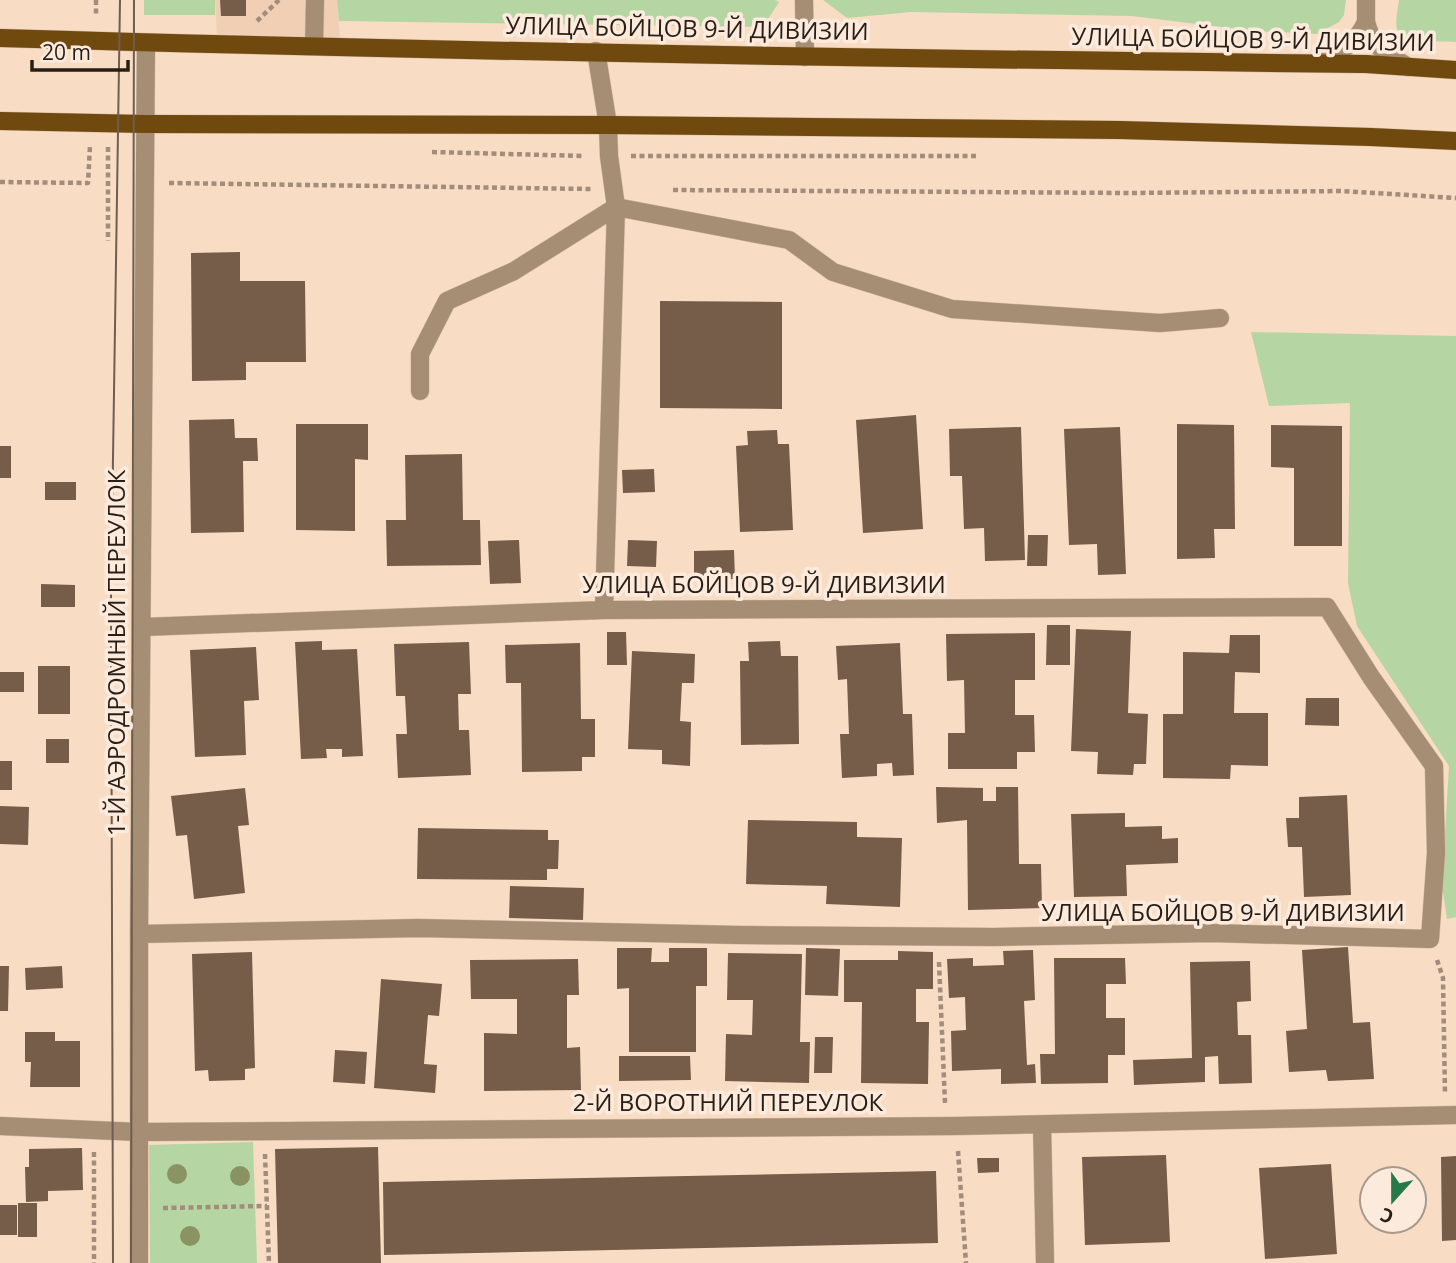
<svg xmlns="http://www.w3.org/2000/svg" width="1456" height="1263" font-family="'Open Sans',sans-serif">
<rect width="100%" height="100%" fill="#f8dcc4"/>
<path fill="#f1cfb4" d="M215,0h122l3,38 -123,-4z"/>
<path fill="#b5d6a3" d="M144,0h71v15h-71z
M337,0h438l4,2 -16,25 -424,-6z
M823,0h523l-2,15 -5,7 -22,12 -64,-3 -121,-15 -221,-4 -64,6z
M1399,0h57v42c-13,-1 -55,2 -59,-13 -2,-8 1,-21 2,-29z
M1251,332l205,4v581l-9,2 -5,-34 7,-119 -92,-140 -9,-43 2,-180 -81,3z
M253,1142l4,121h-107l-1,-118z"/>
<path fill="#755d49" d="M220,0h26v16h-25z
M240,252v29h65l1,81h-60v18l-54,1 -1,-128z
M660,301l122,1v107l-122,-1z
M916,415l7,114 -60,4 -7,-113z
M234,419l1,19h22l1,23h-15l1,71 -53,1 -2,-113z
M296,424h72v36l-13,-1v72l-59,-1z
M1177,424l57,1 1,104h-21l1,29 -38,1z
M1271,425l71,1v120h-48v-78l-23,-1z
M1021,427l4,133 -40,1 -1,-33 -20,1 -2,-53h-12l-1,-47z
M1120,427l6,147 -28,1 -1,-31 -28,1 -5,-116z
M777,430l1,14h11l4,86 -53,2 -4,-86 12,-1 -1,-14z
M0,446h11v32h-11z
M462,454l1,66h17l1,45 -94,1 -1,-46h20l-1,-65z
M654,469l1,23 -32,1 -1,-23z
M45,482h31v18h-31z
M1028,535h20l-1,31h-20z
M519,540l2,43 -31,1 -2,-43z
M628,540l29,1 -1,26 -29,-1z
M734,550l1,29 -41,1v-29z
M41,584l34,1v22h-34z
M1047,625h23v40h-24z
M1076,629l55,2 -3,82 20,1 -2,50h-12l-1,11 -36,-1 1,-22 -27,-1z
M607,632h19l1,33h-20z
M1035,633v47h-20v35h19l1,37h-18v17h-69v-36h17l-1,-53 -17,1 -1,-47z
M1230,635h30v38l-25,-1 -1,41h34v53l-37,-1 -1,14 -67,-1v-64h20v-62l46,1z
M322,641v9l35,-1 6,107 -21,1v-8h-16l1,9 -26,1 -6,-117z
M780,641l1,15h17l1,88 -58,1 -1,-84h9l-1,-19z
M469,642l2,52h-13l1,36h10l2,45 -73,3 -2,-44h11l-2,-38h-9l-2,-52z
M580,643l1,76h14v38h-13v14l-60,1 -1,-89h-15l-1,-38z
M900,643l3,71h9l2,61 -21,1 -1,-13 -15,1v12l-35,2 -2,-44h9l-2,-55 -9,1 -2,-34z
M256,647l3,53 -15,1 2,54 -51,2 -5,-107z
M632,651l63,3 -1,29h-12l-2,38 11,1 -1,44 -28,-2v-14l-34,-1z
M38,666h32v48h-32z
M0,672h24v20h-24z
M1306,698h33v28l-34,-1z
M46,739h23v24h-23z
M0,761h12v29h-12z
M936,787l47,1v13h13v-14h22l1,77h22l1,44 -74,2 -1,-90 -30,3z
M245,788l4,37 -11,1 7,67 -51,6 -7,-64 -11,1 -5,-40z
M1347,795l4,100 -47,2 -2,-50h-14l-2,-29h13v-21z
M0,806l29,1 -1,38 -28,-1z
M1125,813v14l37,-1v13l16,-1v25l-52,2 1,31 -53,1 -3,-83z
M748,820l109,2v15l45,1 -2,69 -74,-3 1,-18 -81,-2z
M418,828l130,2v10h11l-1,29h-11v11l-130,-1z
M510,886l74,2 -1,32 -74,-2z
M1348,947l5,76 17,-1 4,57 -46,2 -2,-11 -37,2 -3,-41 21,-2 -5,-79z
M617,948h35l-1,14h18v-14h38v38h-11v66h-67v-64l-12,1z
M806,948l34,1 -2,47 -33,-1z
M1033,950l2,50 -11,1 3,64 8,-1 1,19 -35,1v-15l-49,2 -1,-40 15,-1 -1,-33 -16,1 -2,-39 26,-1v8l31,-1 -1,-14z
M898,951l35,1v37h-17v33h13l-1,62 -67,-1 1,-81h-18v-42h54z
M252,952l3,116 -10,1v11l-36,1 -1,-11 -13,1 -3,-117z
M728,953l74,1 -2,88h10l-1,41 -84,-2 1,-47 26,1 1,-35h-26z
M1054,958h71l1,26h-20v34h19v37h-17v28l-67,1 -1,-30h15z
M578,959l1,36h-12v53l13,-1 1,43 -97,1v-58l33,1v-35h-46l-1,-39z
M1250,961l1,40 -14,1 1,33h13l1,48 -33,1 -1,-28 -13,1v25l-71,3 -1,-25 59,-2 -2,-96z
M0,966h9l-1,45h-8z
M62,966l1,22 -37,2 -1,-22z
M381,979l61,5 -3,32 -11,-1 -4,49 13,1 -2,28 -61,-5z
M25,1032h30v9h25v46h-50l1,-25h-6z
M815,1037h18l-1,36h-18z
M335,1050l32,2 -2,32 -32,-2z
M619,1056h71l1,24 -72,1z
M378,1147l3,116h-103l-3,-114z
M82,1148l1,42 -35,1v10l-22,1 -1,-35h4v-18z
M1166,1155l4,87 -85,3 -3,-88z
M1456,1156v84l-14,1 -1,-84z
M977,1158h22v14l-21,1z
M1331,1164l6,90 -72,5 -6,-91z
M936,1171l2,72 -554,12 -1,-73z
M18,1203h19v34h-19z
M0,1205h17v30h-17z"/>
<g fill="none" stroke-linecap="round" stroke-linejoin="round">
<defs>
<path id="minor" d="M804,0l1,57
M1366,0v31
M314,46l1,-46
M596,51l12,74 1,31 7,51 -12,403
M1320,63c20,-11 37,-20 46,-41 7,27 19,30 42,45
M420,391v-37l27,-53 67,-30 102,-64 173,33 44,32 119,37 208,14 60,-5
M139,934l279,-6 322,7 254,2 218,-4 218,6 6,-86 -2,-87 -63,-89 -44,-70 -723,3 -461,17
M1042,1125l3,138
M0,1126l139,6 817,-6 500,-11
M139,1263v-329l7,-891"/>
<path id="major" d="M0,38c455,14 911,21 1366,26l90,6
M0,121l145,3 463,1 512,5 251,7 85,4"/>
</defs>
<use href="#minor" stroke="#d3baa5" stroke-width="19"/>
<use href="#major" stroke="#d3baa5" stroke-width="19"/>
<path stroke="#a28d7c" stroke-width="4.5" stroke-dasharray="5 3.5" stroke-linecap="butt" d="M96,0v16
M257,21l22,-21
M108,147v94
M432,152l152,4
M631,156h348
M0,182l88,1 2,-37
M169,183l422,6
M673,190l456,3 213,-2 114,7
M1437,960l6,18 2,115
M939,962l6,141
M958,1151l8,112
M94,1152v111
M265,1154l4,109
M163,1208l104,-2"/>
<use href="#minor" stroke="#a58e74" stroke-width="18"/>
<use href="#major" stroke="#6f490e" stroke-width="18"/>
<path stroke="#6e5e50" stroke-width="2" d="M113,1263l-2,-674 9,-589
M131,1263l3,-1263"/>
</g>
<g fill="#8a9363">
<circle cx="177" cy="1174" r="10"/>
<circle cx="240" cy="1176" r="10"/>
<circle cx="190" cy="1236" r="10"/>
</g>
<g text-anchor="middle" stroke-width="7" stroke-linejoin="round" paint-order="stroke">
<g font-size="24" fill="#281e16" stroke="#fcebdd">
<text transform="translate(687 29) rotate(1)" y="8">УЛИЦА БОЙЦОВ 9-Й ДИВИЗИИ</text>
<text transform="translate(1253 40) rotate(1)" y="8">УЛИЦА БОЙЦОВ 9-Й ДИВИЗИИ</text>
<text x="764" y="593">УЛИЦА БОЙЦОВ 9-Й ДИВИЗИИ</text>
<text transform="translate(117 653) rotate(-90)" y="8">1-Й АЭРОДРОМНЫЙ ПЕРЕУЛОК</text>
<text x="1223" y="921">УЛИЦА БОЙЦОВ 9-Й ДИВИЗИИ</text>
<text x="728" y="1111">2-Й ВОРОТНИЙ ПЕРЕУЛОК</text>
</g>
</g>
<g transform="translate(1393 1200) rotate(201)"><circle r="33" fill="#fcebdd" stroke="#a7998d" stroke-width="2"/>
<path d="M0-5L12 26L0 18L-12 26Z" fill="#26794b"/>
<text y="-10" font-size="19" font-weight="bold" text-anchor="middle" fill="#281e16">С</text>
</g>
<path d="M32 60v10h96v-10" fill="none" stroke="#281e16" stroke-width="3.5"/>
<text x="42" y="60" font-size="21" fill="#281e16" stroke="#fcebdd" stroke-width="5" paint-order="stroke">20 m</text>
</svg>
